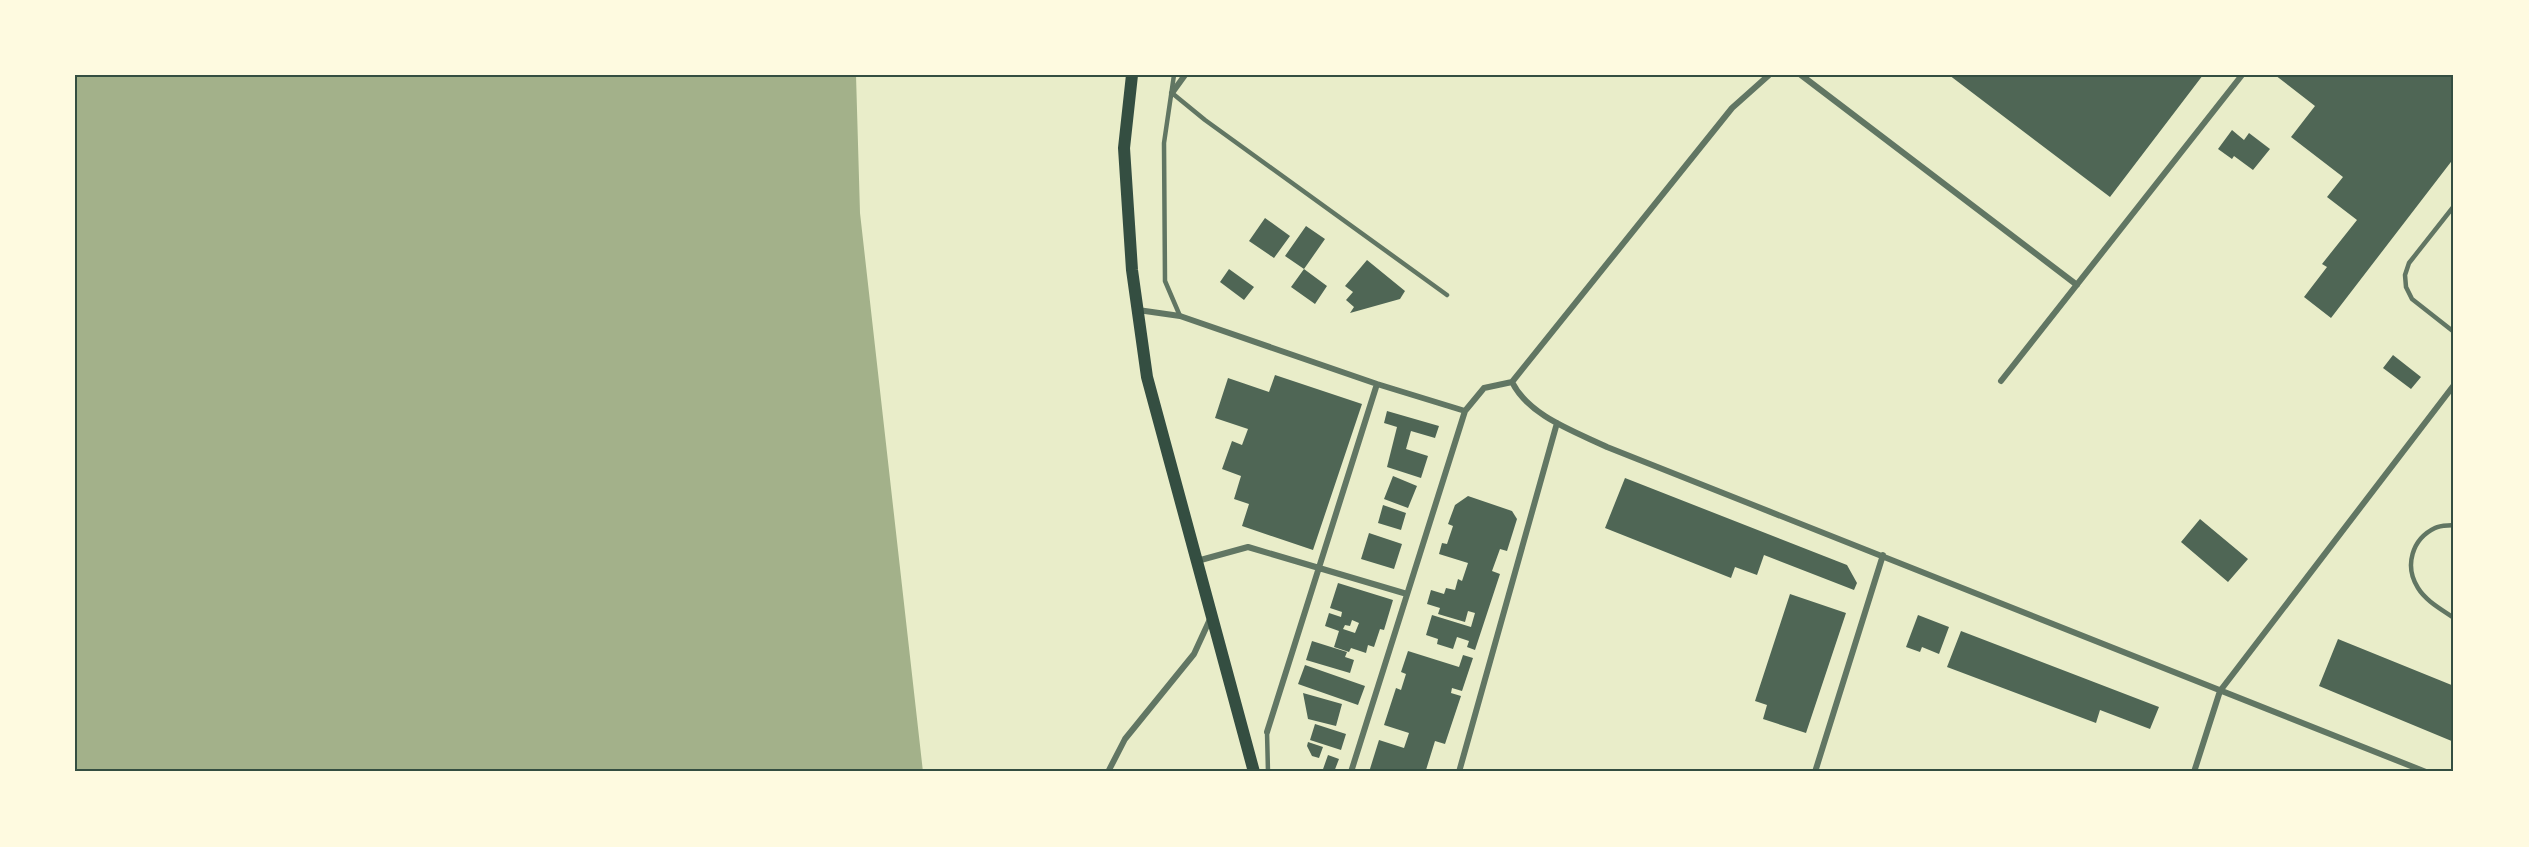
<svg xmlns="http://www.w3.org/2000/svg" width="2529" height="847" font-family="'IBM Plex Serif',serif">
<rect width="100%" height="100%" fill="#e9edc9"/>
<path fill="#a3b18a" d="M75,75h781l4,138 63,559h-848z"/>
<path fill="#4f6655" fill-rule="evenodd" d="M1949,75h254l-93,122z
M2275,75h179v83l-123,160 -27,-21 23,-30 -5,-3 35,-44 -30,-23 16,-20 -52,-40 24,-31z
M2232,130l12,10 5,-7 21,16 -17,21 -19,-14 -2,3 -14,-10z
M1265,218l25,18 -16,22 -25,-17z
M1306,226l19,13 -21,30 -19,-13z
M1367,260l38,31 -5,8 -50,14 4,-6 -8,-7 7,-8 -8,-6z
M1229,269l25,18 -10,13 -24,-18z
M1304,269l23,17 -12,18 -24,-17z
M2393,355l28,22 -10,12 -28,-21z
M1275,375l87,29 -49,146 -71,-24 7,-22 -15,-5 7,-23 -19,-7 10,-28 10,4 6,-16 -33,-11 13,-40 41,14z
M1387,411l52,15 -4,12 -24,-7 -5,18 22,7 -7,22 -34,-11 10,-40 -13,-4z
M1393,476l24,10 -9,22 -24,-9z
M1625,478l222,87 10,18 -3,7 -90,-35 -7,20 -22,-8 -4,11 -126,-50z
M1468,496l44,15 5,8 -10,32 -7,-2 -8,22 8,3 -25,76 -8,-3 2,-6 -12,-4 -4,12 -16,-5 1,-5 -12,-4 6,-20 39,12 4,-14 -7,-2 -3,11 -27,-8 2,-6 -13,-4 4,-14 13,4 2,-6 9,2 3,-11 4,2 6,-18 -29,-9 3,-11 5,1 6,-18 -5,-2 7,-19z
M1383,505l23,8 -5,17 -23,-7z
M2200,519l48,40 -20,23 -47,-40z
M1369,533l33,11 -8,25 -33,-10z
M1338,583l55,17 -9,30 -4,-1 -6,18 -6,-2 -2,8 -15,-5 -2,4 -15,-5 5,-16 -14,-5 4,-13 12,4 1,-5 -12,-4zM1352,620l7,3 -4,10 -12,-4 2,-4 5,1z
M1790,594l56,19 -40,120 -43,-14 4,-14 -12,-4z
M1918,615l31,12 -10,27 -17,-7 -2,5 -14,-5z
M1961,631l198,76 -9,22 -50,-19 -4,13 -149,-56z
M2338,639l116,47v56l-135,-56z
M1312,641l35,11 -2,5 9,3 -4,13 -44,-13z
M1408,651l51,16 4,-12 10,3 -11,33 -10,-3 -1,5 10,3 -16,48 -10,-3 -9,29 6,2h-63l10,-32 25,8 5,-15 -25,-8 12,-37 5,2 5,-16 -5,-2z
M1305,665l60,21 -7,19 -60,-21z
M1303,693l39,11 -6,22 -28,-7z
M1315,724l31,10 -5,16 -31,-10z
M1308,742l15,5 -4,11 -7,-2 -5,-10z
M1328,755l11,4 -5,13h-12z"/>
<g fill="none" stroke-linecap="round" stroke-linejoin="round">
<path stroke="#617663" stroke-width="4.5" d="M1174,75l-10,68 1,138 15,35
M1172,93l33,27 242,175
M2454,206l-45,57 -4,12 1,12 6,12 42,33
M2454,525c-6,1 -13,0 -19,3 -23,11 -31,38 -17,60 8,13 23,21 36,30
M1267,732l1,40"/>
<path stroke="#617663" stroke-width="6" d="M1801,75l276,210
M1172,93l13,-18
M1138,310l42,6 197,68 88,27 19,-23 28,-6
M2001,381l241,-306
M1512,382c17,34 62,49 95,65l819,325
M1512,382l220,-274 37,-33
M1197,561l51,-14 159,47
M1267,732l110,-348
M1108,772l17,-33 69,-85 17,-37
M1351,772l114,-361
M1459,772l98,-349
M1815,772l68,-217
M2194,772l26,-81 234,-306"/>
<path stroke="#344e41" stroke-width="12" d="M1132,75l-8,73 8,122 15,107 107,395"/>
</g>
<rect width="2529" height="847" fill="none" stroke="#fefae0" stroke-width="153"/>
<rect x="76" y="76" width="2376" height="694" fill="none" stroke="#344e41" stroke-width="2"/>
</svg>
